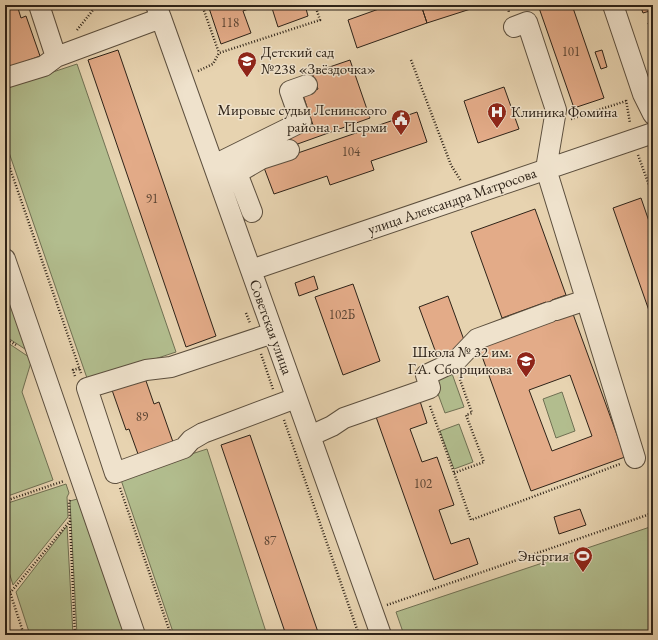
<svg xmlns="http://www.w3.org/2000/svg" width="658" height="640" font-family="'EB Garamond',serif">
<rect width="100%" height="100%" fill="#e7d3b0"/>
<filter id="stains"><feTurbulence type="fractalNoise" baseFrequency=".005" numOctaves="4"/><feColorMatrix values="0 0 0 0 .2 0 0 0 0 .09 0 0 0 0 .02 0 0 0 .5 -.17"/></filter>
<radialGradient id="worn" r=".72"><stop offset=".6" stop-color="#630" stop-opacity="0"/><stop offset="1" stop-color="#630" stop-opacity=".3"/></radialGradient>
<path fill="#b2bd8e" stroke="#707053" d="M77,64l99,288 -88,29 -83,-240v-53z
M5,276l26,77 -26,-17z
M5,341l27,18 -10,33 31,88 -48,17z
M450,368l14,39 -19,6 -14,-38z
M562,392l13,39 -19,7 -13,-39z
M459,424l14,38 -19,7 -14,-38z
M207,449l60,186h-93l-54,-158z
M66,484l3,9 -2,4 1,20 -55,68 -8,-26v-55z
M81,498l47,137h-51l-7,-134z
M67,526l6,109h-43l-14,-43z
M650,527l3,6v102h-249l-8,-23z"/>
<path fill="#e3ab88" stroke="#2e2318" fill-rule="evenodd" d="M5,5h12l4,13 5,-2 14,40 -34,13z
M208,5h51l-16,6 8,22 -30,11z
M271,5h34l3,11 -30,11z
M390,5h31l6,18 -70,25 -9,-28z
M421,5h62l-56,18z
M538,5h34l32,93 -30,10z
M640,5h13v5l-10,3z
M653,22v17l-5,-16z
M118,50l98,286 -30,11 -98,-287z
M602,50l5,17 -6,2 -6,-17z
M350,60l20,58 -78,28 -4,-12 25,-9 -10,-30 15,-6 -6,-16z
M504,87l15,42 -41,14 -14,-42z
M417,112l10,30 -56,19 3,9 -44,15 -3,-9 -53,18 -11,-29z
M641,198l12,35v89l-40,-114z
M535,209l31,86 -14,5 7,19 -6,2 -7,-19 -44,16 -31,-86z
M314,276l4,13 -19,7 -4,-13z
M353,284l27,77 -37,14 -28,-78z
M448,296l16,44 -14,17 -11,4 -20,-54z
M573,314l52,143 -94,34 -52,-143zM570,375l22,61 -40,15 -23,-61z
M145,378l9,26 5,-2 14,40 -35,12 -9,-25 -3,1 -14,-40z
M419,398l8,25 -17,6 12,33 15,-5 17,48 -15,5 12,34 18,-6 9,26 -44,16 -59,-166z
M250,435l69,200h-33l-65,-190z
M580,509l6,16 -27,9 -5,-17z"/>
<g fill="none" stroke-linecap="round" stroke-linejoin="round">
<defs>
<path id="minor" d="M39,5l17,52
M613,5l30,89 10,20
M161,18l220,617
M514,27l13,-5 29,88 -10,59 89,289
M5,78l39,-12 12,-9 105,-39 -5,-13
M214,165l87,-43 -11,-31 17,-6
M216,171l21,2 15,39
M237,173l24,-14 28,-9
M5,259l130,376
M251,270l402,-137
M556,310l30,-10
M273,333l-102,34 -25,3 -59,18 28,85 69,-25 7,-8 12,-7 93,-35
M310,436l22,-10 12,-8 86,-30 -4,-13 30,-14 21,-22 73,-27"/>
</defs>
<use href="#minor" stroke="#5c4f3e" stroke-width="22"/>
<path stroke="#2e2318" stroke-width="2.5" stroke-dasharray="1 2" stroke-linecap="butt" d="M202,5l17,48
M507,5l2,7
M77,30l20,-25
M411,60l40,105 10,16
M198,71l15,-7 6,-11 101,-33 -5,-15
M626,100l4,23
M571,119l55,-18
M5,154l76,219
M638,155l15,41
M246,313l4,10
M5,338l11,7
M261,354l12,35
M75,376l-2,-6 7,-2
M430,406l41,114 149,-56
M284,420l75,215
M454,473l30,-11 -18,-47 6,-2 -13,-36
M120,488l51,147
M5,501l59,-20
M70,521l5,114
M5,577l19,58
M10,593l60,-72 -1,-19 1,-2
M387,605l266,-92"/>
<use href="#minor" stroke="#efe2cc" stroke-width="20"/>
</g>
<defs>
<symbol id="school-pin" viewBox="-11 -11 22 30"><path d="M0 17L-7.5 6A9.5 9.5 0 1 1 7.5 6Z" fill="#8f2418" stroke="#efe2cc"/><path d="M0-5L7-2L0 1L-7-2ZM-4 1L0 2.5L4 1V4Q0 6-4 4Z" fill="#fff"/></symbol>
<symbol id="hospital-pin" viewBox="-11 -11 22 30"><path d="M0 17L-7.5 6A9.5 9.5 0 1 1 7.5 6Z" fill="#8f2418" stroke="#efe2cc"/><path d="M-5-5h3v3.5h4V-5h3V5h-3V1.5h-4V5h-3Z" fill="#fff"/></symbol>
<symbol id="civic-pin" viewBox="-11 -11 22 30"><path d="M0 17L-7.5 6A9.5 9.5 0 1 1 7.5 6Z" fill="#8f2418" stroke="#efe2cc"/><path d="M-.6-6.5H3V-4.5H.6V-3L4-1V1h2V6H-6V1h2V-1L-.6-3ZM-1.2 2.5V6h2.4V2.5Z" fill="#fff"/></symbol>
<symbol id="stadium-pin" viewBox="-11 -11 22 30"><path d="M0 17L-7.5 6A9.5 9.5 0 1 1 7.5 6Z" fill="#8f2418" stroke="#efe2cc"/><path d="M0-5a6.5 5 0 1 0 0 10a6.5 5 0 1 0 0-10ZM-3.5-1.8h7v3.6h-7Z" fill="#fff"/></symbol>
</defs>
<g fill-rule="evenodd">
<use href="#school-pin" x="236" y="50" width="22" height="30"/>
<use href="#hospital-pin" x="486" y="101" width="22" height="30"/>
<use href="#civic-pin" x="390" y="108" width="22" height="30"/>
<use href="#school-pin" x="515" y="350" width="22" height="30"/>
<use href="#stadium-pin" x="572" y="545" width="22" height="30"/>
</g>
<g text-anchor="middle" stroke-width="3" stroke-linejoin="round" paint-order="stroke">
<g font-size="13" fill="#5b4534">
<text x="230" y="27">118</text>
<text x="571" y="56">101</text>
<text x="351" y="156">104</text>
<text x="152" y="203">91</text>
<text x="342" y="319">102Б</text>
<text x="142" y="421">89</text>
<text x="423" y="488">102</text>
<text x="270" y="545">87</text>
</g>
<g font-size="15" fill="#2e2318" stroke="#efe2cc" text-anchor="end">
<text x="261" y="57" text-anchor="start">Детский сад<tspan x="261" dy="17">№238 «Звёздочка»</tspan></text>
<text x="387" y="115">Мировые судьи Ленинского<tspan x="387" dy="17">района г. Перми</tspan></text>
<text x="511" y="117" text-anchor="start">Клиника Фомина</text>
<text x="512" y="357">Школа № 32 им.<tspan x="512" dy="17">Г.А. Сборщикова</tspan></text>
<text x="569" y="561">Энергия</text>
</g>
<g font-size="15" fill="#2e2318" stroke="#efe2cc">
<text transform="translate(452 201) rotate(-19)" y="5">улица Александра Матросова</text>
<text transform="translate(271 327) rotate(70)" y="5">Советская улица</text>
</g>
</g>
<rect width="658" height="640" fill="none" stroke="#e7d3b0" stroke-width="20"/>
<rect x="6" y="6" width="646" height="628" fill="none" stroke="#2e2318" stroke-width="2"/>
<rect x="10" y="10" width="638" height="620" fill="none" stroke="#2e2318"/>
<rect width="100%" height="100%" filter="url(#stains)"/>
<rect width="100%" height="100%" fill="url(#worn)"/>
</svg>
